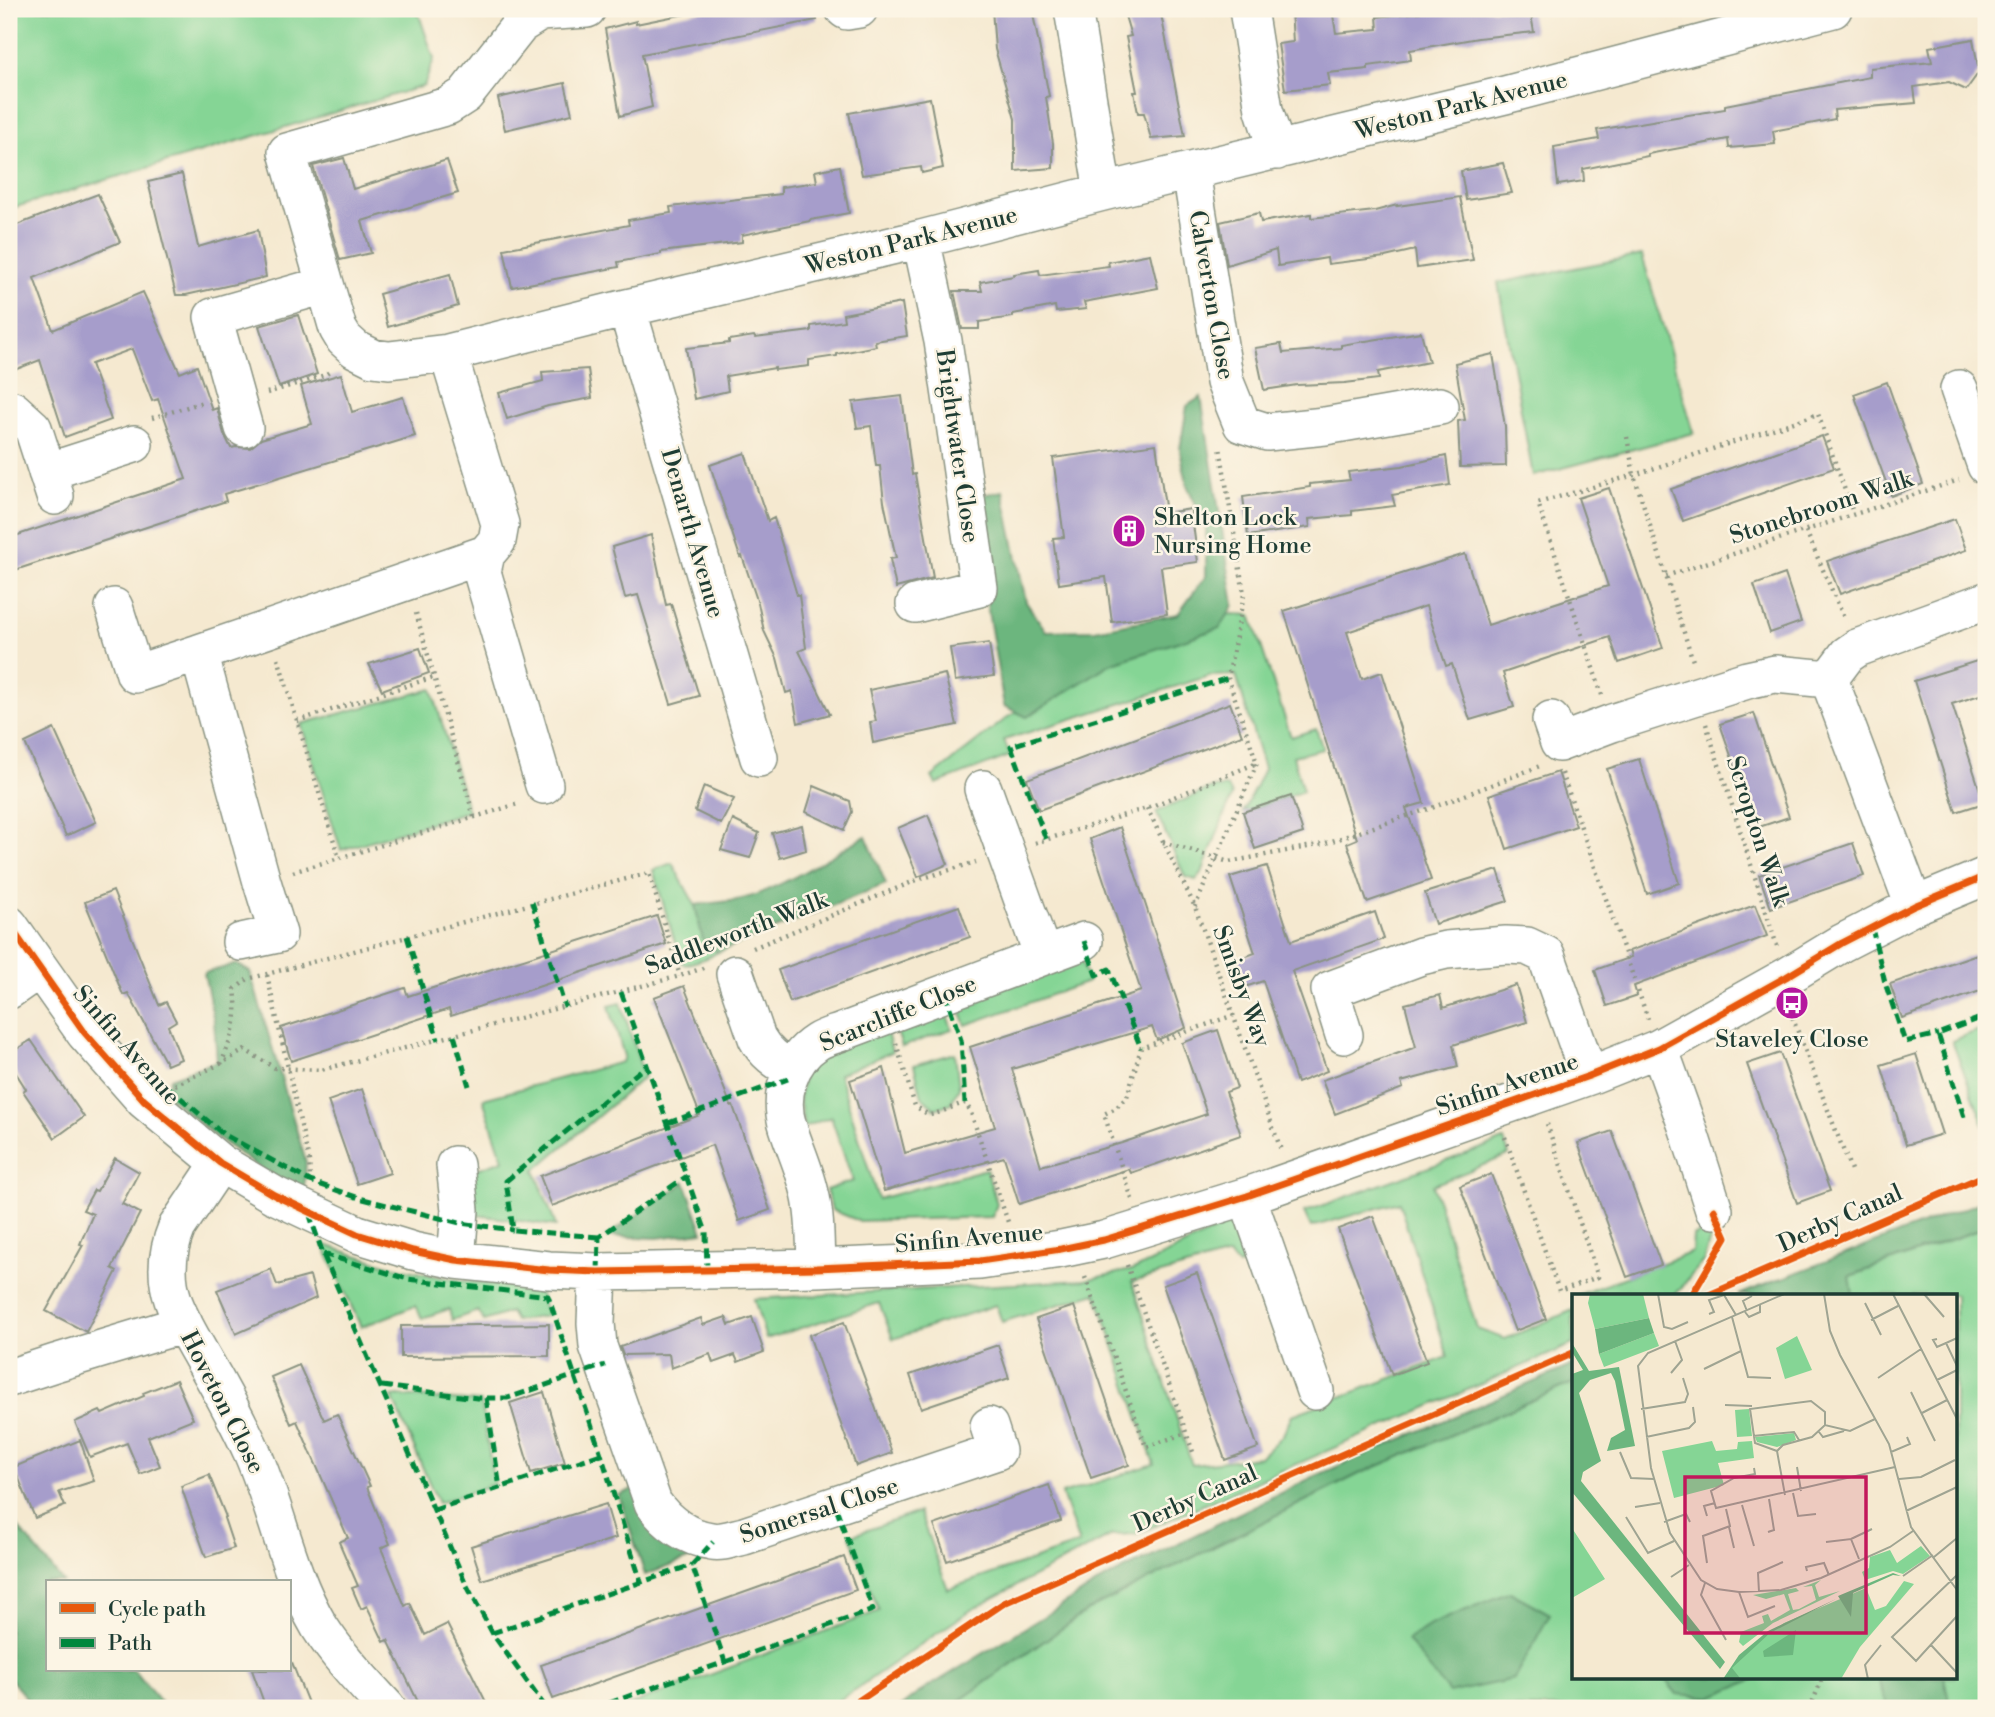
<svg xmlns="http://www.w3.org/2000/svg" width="1995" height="1717" font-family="'Libre Bodoni',serif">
<rect width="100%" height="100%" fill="#fcf5e5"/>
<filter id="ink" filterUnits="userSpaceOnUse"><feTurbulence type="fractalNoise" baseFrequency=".0143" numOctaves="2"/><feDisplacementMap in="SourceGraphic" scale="14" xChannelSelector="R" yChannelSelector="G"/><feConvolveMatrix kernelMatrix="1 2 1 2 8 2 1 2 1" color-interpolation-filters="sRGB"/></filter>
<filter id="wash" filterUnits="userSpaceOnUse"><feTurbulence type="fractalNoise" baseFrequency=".00686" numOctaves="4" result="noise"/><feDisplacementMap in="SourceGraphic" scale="28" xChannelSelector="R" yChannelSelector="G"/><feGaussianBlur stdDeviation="1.57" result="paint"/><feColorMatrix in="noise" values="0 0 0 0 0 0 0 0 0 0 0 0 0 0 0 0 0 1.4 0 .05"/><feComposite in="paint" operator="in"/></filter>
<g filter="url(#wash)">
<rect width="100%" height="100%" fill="#f5e9d0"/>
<path fill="#85d595" stroke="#528964" stroke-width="2" d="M9,9h408l17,50 -10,27 -415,123z
M1642,255l52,178 -161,43 -35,-193z
M1229,614l22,1 40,122 25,-8 7,20 -30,7 10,35 -60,21 21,-43 -28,-94 -27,1 -205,64 6,16 -74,28 -4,-7 76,-60 94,-57z
M432,689l36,122 -127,39 -40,-126z
M1228,787l4,8 -30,78 -6,7 -11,-3 -29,-65 56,-24z
M672,863l23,42 8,35 15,12 -11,6 -22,7 -4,-3 -28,-92z
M1078,951l10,31 -122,43 -10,-25z
M621,1003l23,74 -109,93 21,56 -78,-11 -6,-11 -4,-32 35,-12 -20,-61 139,-37 2,-6 -15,-50z
M943,1005l9,24 -50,18 -8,-25z
M885,1025l7,27 -53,22 39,125 108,-30 11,35 -5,13 -133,4 -27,-11 -6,-20 27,-9 -22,-64 -27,10 -5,-29 5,-25 25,-27z
M1986,1027v103l-34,-89z
M955,1053l4,34 -8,16 -16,6 -13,-12 -8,-32z
M1504,1140l5,15 -76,30 44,144 28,10 68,-29v34l-437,190 -24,1 -141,75 -143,98h-206l257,-97 -29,-75 69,-24 29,77 131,-45 -17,-50 92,-30 -58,-171 -94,29 -6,-17 -103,34 -14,-36 -113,36 -12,-40 331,-19 51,-11 92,-45 16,7 12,30 -18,5 -9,-11 -97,27 60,183 68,-8 23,-22 9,-20 156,-58 -49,-155 -88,25 -7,-15z
M1986,1227v481h-1037l139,-98 271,-136 214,-91v294h382v-382h-156z
M1713,1228l-9,32 -29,35h-97l114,-43 1,-16z
M323,1244c42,15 85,28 130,35 28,5 57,6 85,9l9,28 -32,5 -5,-9 -26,9 -6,-10 -26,9 -3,-11 -27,9 -7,-12 -54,21z
M399,1396l82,6 13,82 -56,19 -46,-106z"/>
<path fill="#6cb67e" stroke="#467a59" stroke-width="2" d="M1201,397l33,208 -14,23 -110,36 -83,53 -23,-11 -16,-95 -17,-114 32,-6 23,111 20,29 49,-1 83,-16 28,-38v-48l-19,-43 -7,-36 7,-43z
M866,836l20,48 -168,68 -15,-12 -8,-35c17,-3 38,-2 54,-8 42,-14 78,-40 117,-61z
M237,964l13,8 56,190 -2,29 -38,-18 -50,-36 -49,-42 3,-17 47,-17 -3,-40 -10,-48z
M685,1182l18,50 -46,6 -50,-2z
M1986,1200v27l-136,49 3,19h-115z
M1573,1365v18l-214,91 -271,136 -139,98h-50l18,-14 188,-115 206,-101z
M637,1488l60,63 -11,9 -41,15 -26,-80z
M9,1516l54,66h-16v88h87l31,38h-131l-25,-31z
M1510,1592l40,22 -36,65 -65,14 -42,-53 25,-16z
M1663,1677h96l-48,20 -34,-3z
M1877,1677h67l5,24 -9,7h-52z"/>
<g id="blocks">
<path fill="#a69dcb" d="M710,9h106l1,11 -175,34 10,53 -32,9 -15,-87 31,-8v3z
M992,9h40l17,87 -3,1 7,46v25l-38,3v-52l-20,-70z
M1123,9h37l25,127 -34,3 -7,-26h-6l-4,-21h3l-11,-55 5,-1z
M1291,9h41l4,24 42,-4 -1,-12 43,-5v-3h110l4,23 -56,6 -68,12 1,10 -43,6v3l-40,4 2,12 -45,5 -7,-46 15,-2z
M1973,39l6,33 -13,18 -17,-8 -35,5 2,16 -82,7 1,9 -62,12 2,13 -46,4 -1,-9 -80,15v2l-65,13 1,12 -26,4 -4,-38 45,-8 -2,-9 128,-21v-4l145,-28v-9l62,-6 -3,-15z
M565,83l7,31 -67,16 -7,-32z
M930,98l13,70 -21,5 -1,-6 -59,8 -13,-62z
M344,158l9,31 94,-29 11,33 -96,28 9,32 -31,7 -27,-94z
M1503,163l9,30 -46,7 -5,-29z
M840,166l9,47 -39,7v1l-68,14v7l-81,10v2l-43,8 1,5 -107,20 -8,-38 125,-24 -1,-5 43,-7 -1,-6 111,-13v-7l36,-5 -2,-11z
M182,174l16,73 60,-17 8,47 -80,18h-10l-28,-113z
M98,194l22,48 -86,36 19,52 90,-38 37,81 17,-7 15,44 5,-2 7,26 7,14 5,-1 14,1 11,-9 51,-15 -11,-38 40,-12 11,38 51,-15 12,39 -191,58 2,7 -217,71v-34l177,-59 -28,-80 -6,2 -20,-52 -41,15 20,56 -46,17 -25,-77 -31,12v-144z
M1460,197l13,63 -56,8 -2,-18 -30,7 -57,7 -1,-6 -49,8 -2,-16 -49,15 -7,-43 39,-9 2,9 50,-8v4l64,-7 22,-6v1z
M1150,254l8,34 -74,14 2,7 -30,3 -1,-6 -42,8v3l-34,5v7h-17l-8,-38h28l-2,-9 34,-6v-2l25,-4 1,5 69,-9 -1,-4z
M450,274l8,32 -70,21 -9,-33z
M902,303l5,33 -32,5 1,5 -39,8v2l-28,4v6l-34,4v-2l-49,8 2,15 -34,8 -8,-51 43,-5v-3l25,-4 1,2 56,-7v-5l33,-5 -1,-7z
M298,315l19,59 -38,13 -20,-61z
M1421,332l8,30 -51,10 1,7 -34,4 -48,2 -33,5 -9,-42 26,-4 2,9 58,-5v-3z
M1493,354l12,72 1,40 -46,1 -2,-46 7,-1 -10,-57z
M588,369l4,29 -44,8 -41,13 -8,-26 44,-12 -1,-9z
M1887,382l36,102 -32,12 -37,-102z
M902,396l10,79 3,-1 18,104 -37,10 -6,-29 6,-1 -12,-56 -4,-36h-4l-5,-40 -14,2 -4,-26z
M1822,436l12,32 -151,53 -12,-32z
M1156,444l10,69 25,-4 7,53 -37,5 6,47 -55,8 -6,-45 -47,7 -6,-46 11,-1 -11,-79z
M745,453l23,68 6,-3 23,77h2l7,53 -7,3 31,63 -32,9 -6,-32 -6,2 -9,-35 -13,-27 -6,-28 -16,-47 -2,1 -30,-92z
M1446,456l4,29 -58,10 3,11 -43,5v4l-43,4 1,8 -62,9 -5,-39 67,-10v-3l40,-4 -2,-8 54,-6z
M1609,488l54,160 -44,15 -9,-26 -107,36 11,34 -44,13 -18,-56 -6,2 -20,-60 -79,26 15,47 20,-7 42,131 -18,5 25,72 -64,22 -20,-59 10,-4 -73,-228 181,-57 23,71 120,-39 -30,-88z
M1955,519l11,31 -126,44 -13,-33z
M651,535l15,70 5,-1 28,92 -28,8 -33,-109 -13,3 -13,-51z
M1785,574l16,48 -31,11 -16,-48z
M989,643l5,33 -39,5 -5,-33z
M420,648l9,25 -47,17 -13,-26z
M1986,658v35l-34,11 32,99 -28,9 -42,-131z
M945,674l12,51 -84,18 -3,-21 6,-1 -7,-31z
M1230,703l12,32 -203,75 -12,-31z
M1754,713l35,104 -33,11 -36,-104z
M54,729l42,93 -30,14 -41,-93z
M1639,759l40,124 -32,11 -40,-125z
M1558,772l18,54 -69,23 -18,-54z
M704,786l30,13 -13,25 -26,-13z
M814,786l36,15 2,11 -8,18 -38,-18z
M1291,796l12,37 -48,16 -12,-37z
M928,815l20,49 -30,13 -20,-49z
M733,820l26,13 -9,25 -29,-8z
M802,825l4,25 -26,8 -8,-25z
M1120,827l66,201 -29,12 -5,-13 -140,42 29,97 81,-23 85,-29 -25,-71 36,-13 19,58 -11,4 15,43 -110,38 -2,-4 -110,35 -15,-47 -120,34 -34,-111 34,-12 21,85 90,-26 -25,-80 171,-56 -51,-152z
M1853,843l11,33 -93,32 -12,-33z
M1267,866l24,75 84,-29 9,27 -92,32 35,100 -30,12 -34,-102 -18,6 -9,-27 19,-7 -25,-76z
M1498,870l10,31 -73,23 -10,-31z
M113,891l46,114 7,-3 10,19 -8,5 13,33 -14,6 -39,-72 -5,2 -38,-93z
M1755,905l12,31 -133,50 3,10 -30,10 -12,-36 36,-13 -2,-6z
M959,906l11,31 -180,65 -12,-32z
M657,916l9,28 -215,72 -2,-7 -158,52 -10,-33 124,-40 3,8z
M1986,951v38l-84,29 -12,-34z
M1516,985l11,37 -74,23 5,22 -57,15 2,6 -68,26 -13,-34 94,-33 -11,-43 35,-9 3,13z
M684,986l47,120h2l37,104 -31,11 -27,-76 -160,61 -12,-30 160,-61 -46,-118z
M31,1040l53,77 -29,21 -32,-47 3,-2 -17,-27v-8z
M1780,1053l50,138 -33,12 -50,-139z
M1916,1054l26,80 -36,11 -25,-80z
M362,1089l28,84 -33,11 -29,-83z
M1612,1131l49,134 -34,12 -49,-134z
M115,1158l24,14 -17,32 18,9 -28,55 5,3 -31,61 -40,-21 37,-66 -3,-1 13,-30 -10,-4 11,-20 3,1z
M1491,1174l55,145 -31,12 -55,-145z
M1373,1216l54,146 -35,13 -54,-146z
M271,1269l6,16 33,-9 6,22 -80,36 -19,-44z
M1197,1273l61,175 -33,12 -62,-175z
M1074,1306l55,159 -38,13 -55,-159z
M726,1317l3,8 23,-8 12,35 -26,10 -3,-7 -22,8 -3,-9 -39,14 -2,-14 -46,1 -3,-8 81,-29 2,7z
M844,1322l48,131 -36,13 -47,-131z
M549,1324v32l-148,1v-31z
M998,1345l11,33 -88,30 -11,-33z
M299,1365l25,55 13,-6 33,72 -3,1 23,57 -9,4 24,58 5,-3 15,32 22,-11 42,84h-68l-33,-68 -4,2 -17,-36 -6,3 -9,-21 6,-2 -19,-44 9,-4 -51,-117 -6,3 -20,-47z
M176,1380l17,39 -45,18 12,29 -20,8 -13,-31 -37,14 -15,-35 25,-11 2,3 42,-18 -1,-3z
M544,1392l21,71 -34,10 -21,-70z
M80,1440l14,41 -35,11 6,14 -30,12 -21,-51z
M209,1475l17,42 -2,1 10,30 -28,9 -25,-71z
M1049,1485l12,36 -114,40 -13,-36z
M606,1504l10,34 -134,42 -11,-34z
M844,1557l12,33 -303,109 -12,-34z
M292,1663l18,45h-44l-14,-38h37v-6z"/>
</g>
</g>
<g filter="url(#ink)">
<use href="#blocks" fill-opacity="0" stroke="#8a9382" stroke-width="2"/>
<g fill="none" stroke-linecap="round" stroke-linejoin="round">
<defs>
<path id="minor" d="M587,9l-47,3 -19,12 -56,71 -17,11 -161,46 51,177 6,10 11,10 18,9 16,2 59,-7 179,-45 294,-69 182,-47 402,-97 328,-86
M844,9l3,2 12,-2
M1073,9l30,183
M1248,9l16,101 13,41
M1191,172l34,210 17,42 25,8 58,-6 115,-20
M627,308l132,450
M1959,389l27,77
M9,410h4l20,18 22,68
M244,428l-31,-111 112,-32
M47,472l87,-28
M486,554l-4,18 62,213
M915,604l64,-16 -36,-247 -22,-102
M114,607l21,67 64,-21
M1829,679l18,-24 10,-7 129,-47
M1551,720l8,23 53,-20 135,-43 28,-6 54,5 85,227
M983,789l60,167
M9,925l76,108 59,67 76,63 54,32 83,39 56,17 43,9 93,10 49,2 218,-4 164,-7 81,-12 43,-9 143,-44 342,-120 70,-28 127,-71 56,-34 72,-37 72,-30
M241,942l37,-8 -16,-52 -63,-229 287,-99 11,-13 3,-17 -52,-171
M735,974l22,64c8,15 20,23 35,32
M9,990l30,-21
M1344,1035l-14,-45 91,-34 25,-6 60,-5 21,1 19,9 43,121
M1659,1048l29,81 26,81
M220,1163l-43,64c-10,24 -12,49 -4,73 7,20 19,39 29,57 18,31 35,62 50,95 25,57 35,119 67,174 19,30 44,56 68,82
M455,1165l5,45 -4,50
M1247,1196l68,195
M816,1268c-1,-25 0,-51 -6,-75 -5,-23 -15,-44 -22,-66 -10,-31 1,-67 29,-85 8,-5 17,-7 25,-10l242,-91
M598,1272l-2,51 2,23 55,157c13,19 34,35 59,38 10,2 22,-3 32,-5l253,-85 -8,-25
M9,1378l46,-15 129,-39"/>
</defs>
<use href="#minor" stroke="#8a9382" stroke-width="40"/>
<path stroke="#8a9382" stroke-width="4.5" stroke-dasharray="2 5" stroke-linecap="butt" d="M267,393l58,-18 6,-4
M152,418l51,-16
M1627,437l7,38 60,189
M1806,531l39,89
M1666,576l293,-96
M416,613l58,204
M278,658l61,200 179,-54
M1602,695l-64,-192 96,-28 184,-61 35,99
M297,721l137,-44
M1706,724l71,222
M1562,773l86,246
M1147,808l48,99 86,243
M1163,842l66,20 94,-18 111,-37 106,-41
M1035,843l112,-35 110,-45
M293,872l46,-14
M1195,907l62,-144 -29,-85 16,-84 -24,-147
M753,948l164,-68 59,-18
M267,975l42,186 1,16
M1790,1011l61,159
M896,1043l19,63 14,9c13,-2 23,-9 36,-12l5,7 39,115
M221,1064c12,-30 18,-43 14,-75l13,-10 401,-106 31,103
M175,1085l45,-21 25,-14 30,18 46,2 359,-94 26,-9
M1505,1137l54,154 39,-14 -51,-153
M1132,1199l-28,-85 12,-6 11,-11 14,-49 93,-33
M1127,1265l66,187
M1085,1277l61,170 40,-14
M1810,1708l13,-31"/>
<use href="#minor" stroke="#fff" stroke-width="37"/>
<path stroke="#00873e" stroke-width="5" stroke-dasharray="10 5" stroke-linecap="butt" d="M1046,839l-35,-93 217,-68
M532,902l33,105
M1872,928l13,55 20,59 33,-8
M407,936l31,104
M1084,941l12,34 13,-6 32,79
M621,992l85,240 1,38
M945,993l16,47 4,63
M454,1035l15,51
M169,1088l54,46 87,47 49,17 101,25 53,7
M1964,1117l-26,-83 48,-18
M668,1123l120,-44
M309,1213l14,41 143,330 28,52 52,72
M599,1237l-86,-7 -7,-49 141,-116
M323,1254l85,25 140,17 53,158 40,128
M598,1272l1,-35 88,-61
M382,1386l95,12h31l97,-33
M486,1398l14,90
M434,1510l167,-56
M492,1633l200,-68
M725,1662l148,-52 -38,-105
M595,1708l130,-46 -33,-97 21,-23"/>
<defs>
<path id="cycleway" d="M9,925l76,108 59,67 76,63 54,32 83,39 56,17 43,9 93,10 49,2 218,-4 164,-7 81,-12 43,-9 143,-44 342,-120 70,-28 127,-71 56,-34 72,-37 72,-30
M1692,1295l34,-58 -12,-27
M1709,1295l277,-120
M848,1708l156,-105 569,-250"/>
</defs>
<use href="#cycleway" stroke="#fcf5e5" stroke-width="11"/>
<use href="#cycleway" stroke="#e8590c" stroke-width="7"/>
</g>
</g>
<defs>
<symbol id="building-disc" viewBox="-11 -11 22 22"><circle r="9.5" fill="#b5179e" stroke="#fcf5e5"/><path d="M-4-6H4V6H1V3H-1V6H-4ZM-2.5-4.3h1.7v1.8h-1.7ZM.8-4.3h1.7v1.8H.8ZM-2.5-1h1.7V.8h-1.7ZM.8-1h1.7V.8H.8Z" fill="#fff"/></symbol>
<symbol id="bus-disc" viewBox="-11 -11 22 22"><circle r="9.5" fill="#b5179e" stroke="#fcf5e5"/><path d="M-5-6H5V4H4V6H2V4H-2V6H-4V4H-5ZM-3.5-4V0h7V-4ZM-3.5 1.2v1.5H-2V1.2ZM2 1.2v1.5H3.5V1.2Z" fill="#fff"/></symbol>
</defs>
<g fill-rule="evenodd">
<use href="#building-disc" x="1110" y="512" width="38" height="38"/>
<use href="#bus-disc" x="1773" y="984" width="38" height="38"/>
</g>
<g text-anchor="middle" stroke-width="5" stroke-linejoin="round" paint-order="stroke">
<g font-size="24" fill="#1f3d34" stroke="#fcf5e5">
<text transform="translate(1461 105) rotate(-14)" y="8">Weston Park Avenue</text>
<text transform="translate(911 240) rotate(-14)" y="8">Weston Park Avenue</text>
<text transform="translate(1212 295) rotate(80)" y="8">Calverton Close</text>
<text transform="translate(958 446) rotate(82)" y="8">Brightwater Close</text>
<text transform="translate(1821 507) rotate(-18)" y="8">Stonebroom Walk</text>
<text transform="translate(693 533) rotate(74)" y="8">Denarth Avenue</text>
<text transform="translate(1758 831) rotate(72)" y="8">Scropton Walk</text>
<text transform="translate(736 933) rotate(-21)" y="8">Saddleworth Walk</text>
<text transform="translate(1242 986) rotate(70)" y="8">Smisby Way</text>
<text transform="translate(898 1013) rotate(-22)" y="8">Scarcliffe Close</text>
<text transform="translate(127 1045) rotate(49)" y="8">Sinfin Avenue</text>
<text transform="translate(1507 1084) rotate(-19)" y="8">Sinfin Avenue</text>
<text transform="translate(1840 1218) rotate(-24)" y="8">Derby Canal</text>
<text transform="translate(969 1238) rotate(-5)" y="8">Sinfin Avenue</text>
<text transform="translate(223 1402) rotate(63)" y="8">Hoveton Close</text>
<text transform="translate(1195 1498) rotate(-24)" y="8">Derby Canal</text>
<text transform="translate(819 1510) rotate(-18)" y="8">Somersal Close</text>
</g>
<g font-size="24" fill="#1f3d34" stroke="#fcf5e5" text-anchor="start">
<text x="1154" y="525">Shelton Lock<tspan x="1154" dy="28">Nursing Home</tspan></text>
<text x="1792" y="1047" text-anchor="middle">Staveley Close</text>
</g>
</g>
<g transform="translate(1572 1294)">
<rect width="385" height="385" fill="#f5e9d0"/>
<path d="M18,0h53l6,24 -54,11 -7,-26zM82,39l5,13 -55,21 -5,-13zM225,42l15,34 -27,9 -9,-31zM177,115l3,27 -15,1 -2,-27zM222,139l2,7 -19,7 -20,-5 -2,-5zM140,147l4,10 21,-2 1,-7 14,-1 2,17 -36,5 6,22 -50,13 -12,-47zM0,234l33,51 -33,19zM349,252l9,10 -27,18 -10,-3 -28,9 -3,-8 7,-4 1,-11 20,-7 7,13zM249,286l-6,5 4,12 21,-6 -67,32 -30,23 -4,-4 2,-10 23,-9 -2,-7 6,-2 3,7 19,-11 -6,-16 -18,5 -13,-4 43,-7 3,3 -11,3 5,16 6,-1 17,-9 -4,-14 -9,1zM332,287l10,3 -54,63 -19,32h-100l-10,-11 17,-19 36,-26 82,-35 9,22 11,-4z" fill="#85d595"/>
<path d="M77,24l5,15 -55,21 -4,-25zM0,49l17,28 30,-4 16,79 -28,5 4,-13 14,-8 -10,-49 -4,-8 -21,7 -11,13 22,68 -18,11 -2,9 144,181 -5,7 -148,-177v-118l11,-4 -11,-18zM321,279l8,3 -8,-1 -40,18 -2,24 -13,-21zM264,305l-66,34 -38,35 9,11h-18l16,-24 29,-24zM224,336l-3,25 -29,2 -1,-6z" fill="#6cb67e"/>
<path fill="none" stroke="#9fa492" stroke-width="2" d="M86,0l6,33 8,2 16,-7M212,0l-136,59 -10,13 13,102 19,65 31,47 16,9 22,3 42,-2 40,-12 69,-31 23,-16M252,0l6,37 10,24 49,89 22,83 46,63M321,0l64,125M352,0l20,23M293,9l16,32M175,17l-4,-10 9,-5M173,18l4,5 11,-5v-7M137,20l5,-2 -5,-12 15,-5 12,20M160,23l16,60 23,1M299,26l27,-14M385,44l-11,5 11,23M365,45l-4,1 4,7 9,-4M132,75l37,-18M99,79l11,-13 -7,-19M306,84l43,-29M365,86l20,-10M339,98l24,49M153,111l27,1M69,115l44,-7 3,-8 -5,-16M350,119l25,-13M253,131v-13l-14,-11 -61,8 5,34 22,8 6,-6 29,-8 13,-12 25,6 25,-12M247,138l4,5 21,-6M181,142l41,-4 5,8M74,143l43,-9 6,-6 -2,-15M205,157l8,44M48,158l11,26 23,1M319,158l19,-8 -3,-7M225,173l4,24M182,174l1,6 -21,4 -23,13 5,17 179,-41M327,185l22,-2 34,-17M221,199l5,23 18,-2M170,211l12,41M63,213l25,-4M334,217l51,-24M135,222l-3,-10 11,-3M54,223l22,36 26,-12M92,228l22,-8 4,8M157,233l5,21M196,238l6,-2 -5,-31M279,245l21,-10M254,248l25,-3 8,20M362,263l23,-19M135,269l-4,-27 27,-10 -4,-17M235,277l-1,-4 18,-4 5,12M385,281l-65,62 24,24 41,-45M331,282l30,-21M99,283l18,-12M133,289l-4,12 25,45M167,298l9,25 27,-11M187,298l-1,-19 25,-11M359,351l26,28M296,385l-3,-14 16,-20"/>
<path fill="#c2185b" fill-opacity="0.15" stroke="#c2185b" stroke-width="3.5" d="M113,183h181v156h-181z"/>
<rect width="385" height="385" fill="none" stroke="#1f3d34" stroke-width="3.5"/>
</g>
<rect width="1995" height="1717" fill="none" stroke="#fcf5e5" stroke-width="35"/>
<rect x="46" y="1580" width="245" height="91" fill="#fcf5e5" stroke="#a4ab9e" stroke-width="2"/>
<rect x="60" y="1603" width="35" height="10" fill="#e8590c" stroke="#a4ab9e" stroke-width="2"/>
<text x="108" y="1616" font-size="21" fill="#1f3d34">Cycle path</text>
<rect x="60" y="1638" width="35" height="10" fill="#00873e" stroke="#a4ab9e" stroke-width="2"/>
<text x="108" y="1650" font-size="21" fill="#1f3d34">Path</text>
</svg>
